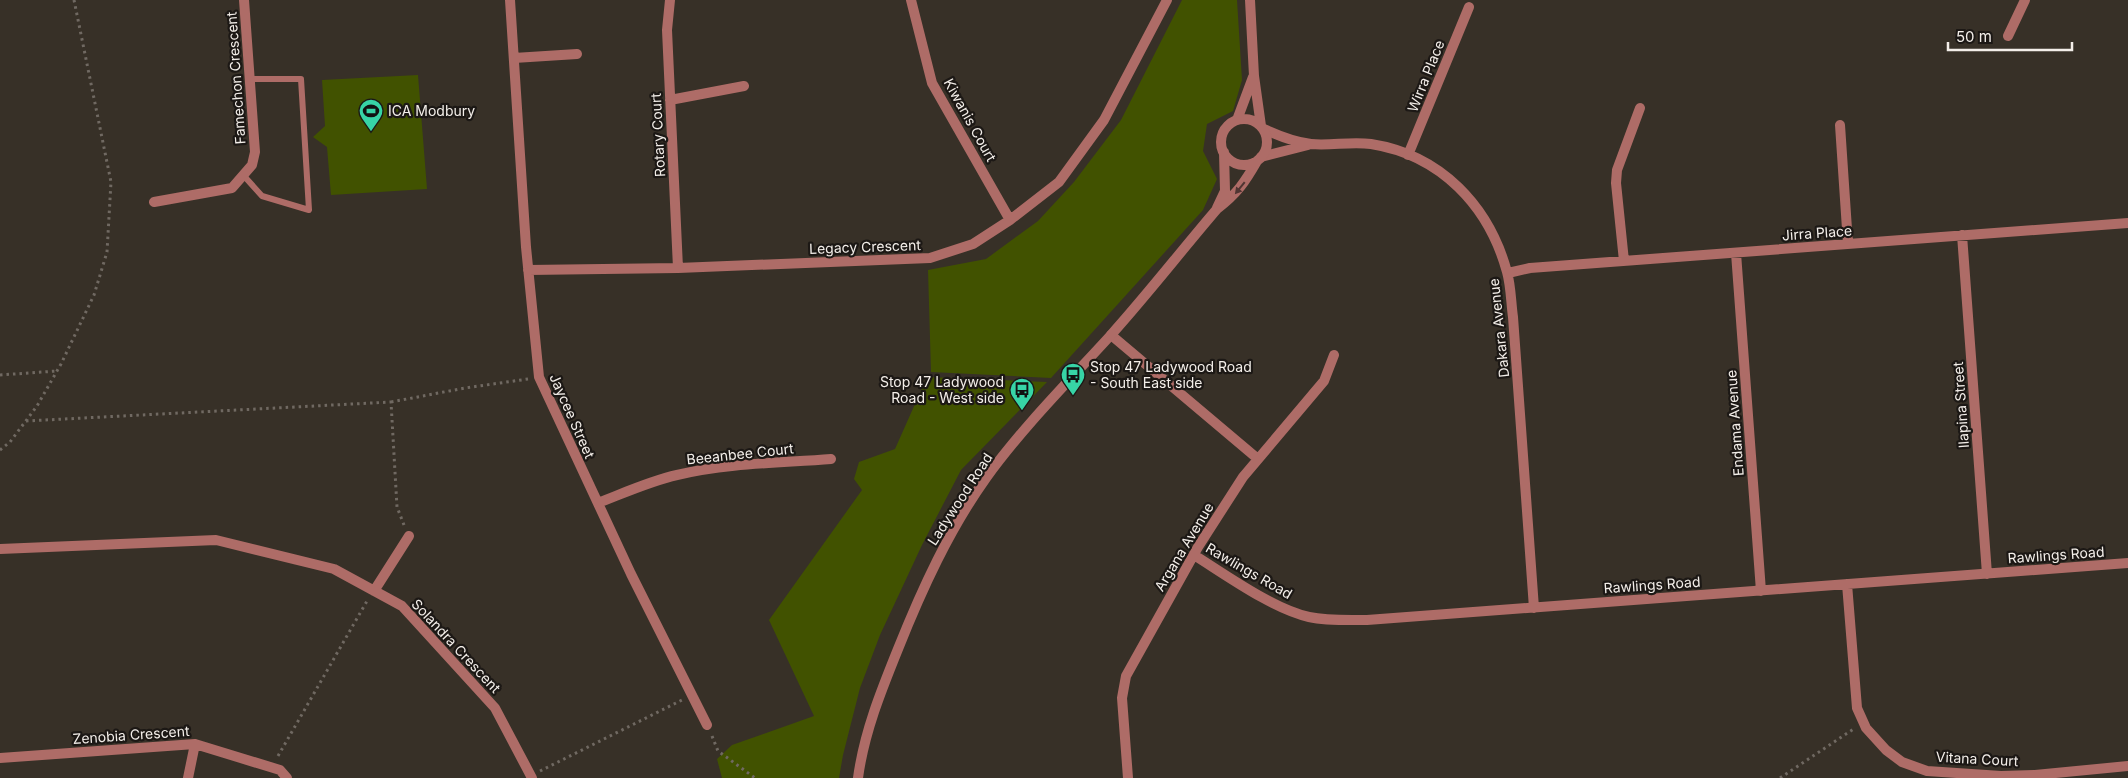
<svg xmlns="http://www.w3.org/2000/svg" width="2128" height="778" font-family="Inter,sans-serif">
<rect width="100%" height="100%" fill="#373027"/>
<path fill="#415200" d="M1182,0h55l5,80 -9,31 -26,13 -4,27 14,28 -14,31 -152,168 -120,-6 -3,-102 58,-11 52,-38 36,-39 47,-62z
M418,75l9,114 -96,6 -4,-48 -14,-10 12,-11 -3,-46z
M927,377l120,5 -86,88 -39,75 -42,90 -20,53 -17,67 -4,23h-117l-5,-19 15,-14 82,-29 -45,-96 93,-130 -8,-11 5,-17 36,-13z"/>
<g fill="none" stroke-linecap="round" stroke-linejoin="round">
<path stroke="#706962" stroke-width="3" stroke-dasharray="2.5 4" stroke-linecap="butt" d="M0,375l57,-4
M391,402l74,-14 63,-9
M26,421l365,-19 6,105 7,18
M0,450l10,-8 27,-36 24,-42 33,-69 13,-43 4,-70 -37,-182
M712,736l6,15 37,27
M278,756l89,-155
M540,771l142,-71
M1780,778l75,-50"/>
<path stroke="#ae6c67" stroke-width="6" d="M244,176l18,20 47,14 -8,-131h-51"/>
<path stroke="#ae6c67" stroke-width="10" d="M510,0l16,247 13,130 92,197 76,151
M670,0l-3,30 11,238
M911,0l21,83 78,137
M2008,36l17,-36
M514,58l63,-4
M670,100l74,-14
M1840,125l8,119
M1264,129c15,7 30,13 47,15 20,2 40,-3 60,0 70,11 118,62 136,128 4,14 4,31 6,45l21,291
M1408,155l61,-148
M1261,157l47,-12
M154,202l78,-14 20,-23 3,-13 -11,-152
M1962,235l25,339
M1736,253l25,338
M1624,261l-8,-78 1,-13 23,-62
M528,270l150,-2 252,-10 43,-14 37,-24 49,-38 45,-62 63,-120
M1508,273l22,-5 598,-45
M1111,335l147,124
M598,503c26,-10 52,-22 79,-28 50,-12 103,-12 154,-16
M0,549l216,-9 118,29 68,37 93,102 37,70
M1194,555c32,20 79,54 115,62 19,4 39,3 58,3l761,-57
M1847,584l10,124 9,20 20,22 16,12 25,9 74,5 34,-1 93,-9
M374,591l35,-55
M0,758l195,-14 85,26 7,8
M188,778l7,-34
M1128,778l-6,-80 4,-22 72,-129 45,-70 81,-96 10,-26"/>
<path stroke="#ae6c67" stroke-width="10" d="M1250,0l4,76 7,50
M1221 142a23 23 0 1 1 46 0a23 23 0 1 1-46 0Z
M1237,120l16,-43
M1217,208l8,-17 -1,-39
M858,778c6,-45 23,-87 40,-129 24,-60 51,-119 88,-171 37,-51 82,-96 124,-142 37,-41 71,-85 107,-127 20,-15 28,-27 40,-48"/>
</g>
<defs><path id="oneway-solid" d="M-6-.8H1V-3.2L6.5 0L1 3.2V.8H-6Z" transform="scale(1.25)"/></defs>
<use fill="#4f3532" href="#oneway-solid" transform="translate(1240 188) rotate(129)"/>
<defs>
<symbol id="stadium-pin" viewBox="-11 -11 22 30"><path d="M0 17L-7.5 6A9.5 9.5 0 1 1 7.5 6Z" fill="#37d4a6" stroke="#1c1815"/><path d="M0-5a6.5 5 0 1 0 0 10a6.5 5 0 1 0 0-10ZM-3.5-1.8h7v3.6h-7Z" fill="#111"/></symbol>
<symbol id="bus-pin" viewBox="-11 -11 22 30"><path d="M0 17L-7.5 6A9.5 9.5 0 1 1 7.5 6Z" fill="#37d4a6" stroke="#1c1815"/><path d="M-5-6H5V4H4V6H2V4H-2V6H-4V4H-5ZM-3.5-4V0h7V-4ZM-3.5 1.2v1.5H-2V1.2ZM2 1.2v1.5H3.5V1.2Z" fill="#111"/></symbol>
</defs>
<g fill-rule="evenodd">
<use href="#stadium-pin" x="357" y="97" width="28" height="38"/>
<use href="#bus-pin" x="1059" y="361" width="28" height="38"/>
<use href="#bus-pin" x="1008" y="376" width="28" height="38"/>
</g>
<g text-anchor="middle" stroke-width="4.5" stroke-linejoin="round" paint-order="stroke">
<g font-size="14" fill="#f3eee9" stroke="#1c1815">
<text transform="translate(1426 76) rotate(-68)" y="5">Wirra Place</text>
<text transform="translate(236 78) rotate(-94)" y="5">Famechon Crescent</text>
<text transform="translate(970 120) rotate(61)" y="5">Kiwanis Court</text>
<text transform="translate(658 135) rotate(-93)" y="5">Rotary Court</text>
<text transform="translate(1817 233) rotate(-4)" y="5">Jirra Place</text>
<text transform="translate(865 247) rotate(-2)" y="5">Legacy Crescent</text>
<text transform="translate(1499 328) rotate(-96)" y="5">Dakara Avenue</text>
<text transform="translate(1961 405) rotate(-94)" y="5">Ilapina Street</text>
<text transform="translate(572 416) rotate(66)" y="5">Jaycee Street</text>
<text transform="translate(1735 423) rotate(-94)" y="5">Endama Avenue</text>
<text transform="translate(740 454) rotate(-6)" y="5">Beeanbee Court</text>
<text transform="translate(960 499) rotate(-57)" y="5">Ladywood Road</text>
<text transform="translate(1184 547) rotate(-59)" y="5">Argana Avenue</text>
<text transform="translate(2056 555) rotate(-4)" y="5">Rawlings Road</text>
<text transform="translate(1249 571) rotate(30)" y="5">Rawlings Road</text>
<text transform="translate(1652 585) rotate(-4)" y="5">Rawlings Road</text>
<text transform="translate(456 646) rotate(47)" y="5">Solandra Crescent</text>
<text transform="translate(131 735) rotate(-4)" y="5">Zenobia Crescent</text>
<text transform="translate(1977 759) rotate(3)" y="5">Vitana Court</text>
</g>
<g font-size="14" fill="#f3eee9" stroke="#1c1815" text-anchor="start">
<text x="388" y="116">ICA Modbury</text>
<text x="1090" y="372">Stop 47 Ladywood Road<tspan x="1090" dy="16">- South East side</tspan></text>
<text x="1004" y="387" text-anchor="end">Stop 47 Ladywood<tspan x="1004" dy="16">Road - West side</tspan></text>
</g>
</g>
<path d="M1948 42v8h124v-8" fill="none" stroke="#f3eee9" stroke-width="2.5"/>
<text x="1956" y="42" font-size="15" fill="#f3eee9" stroke="#1c1815" stroke-width="4" paint-order="stroke">50 m</text>
</svg>
